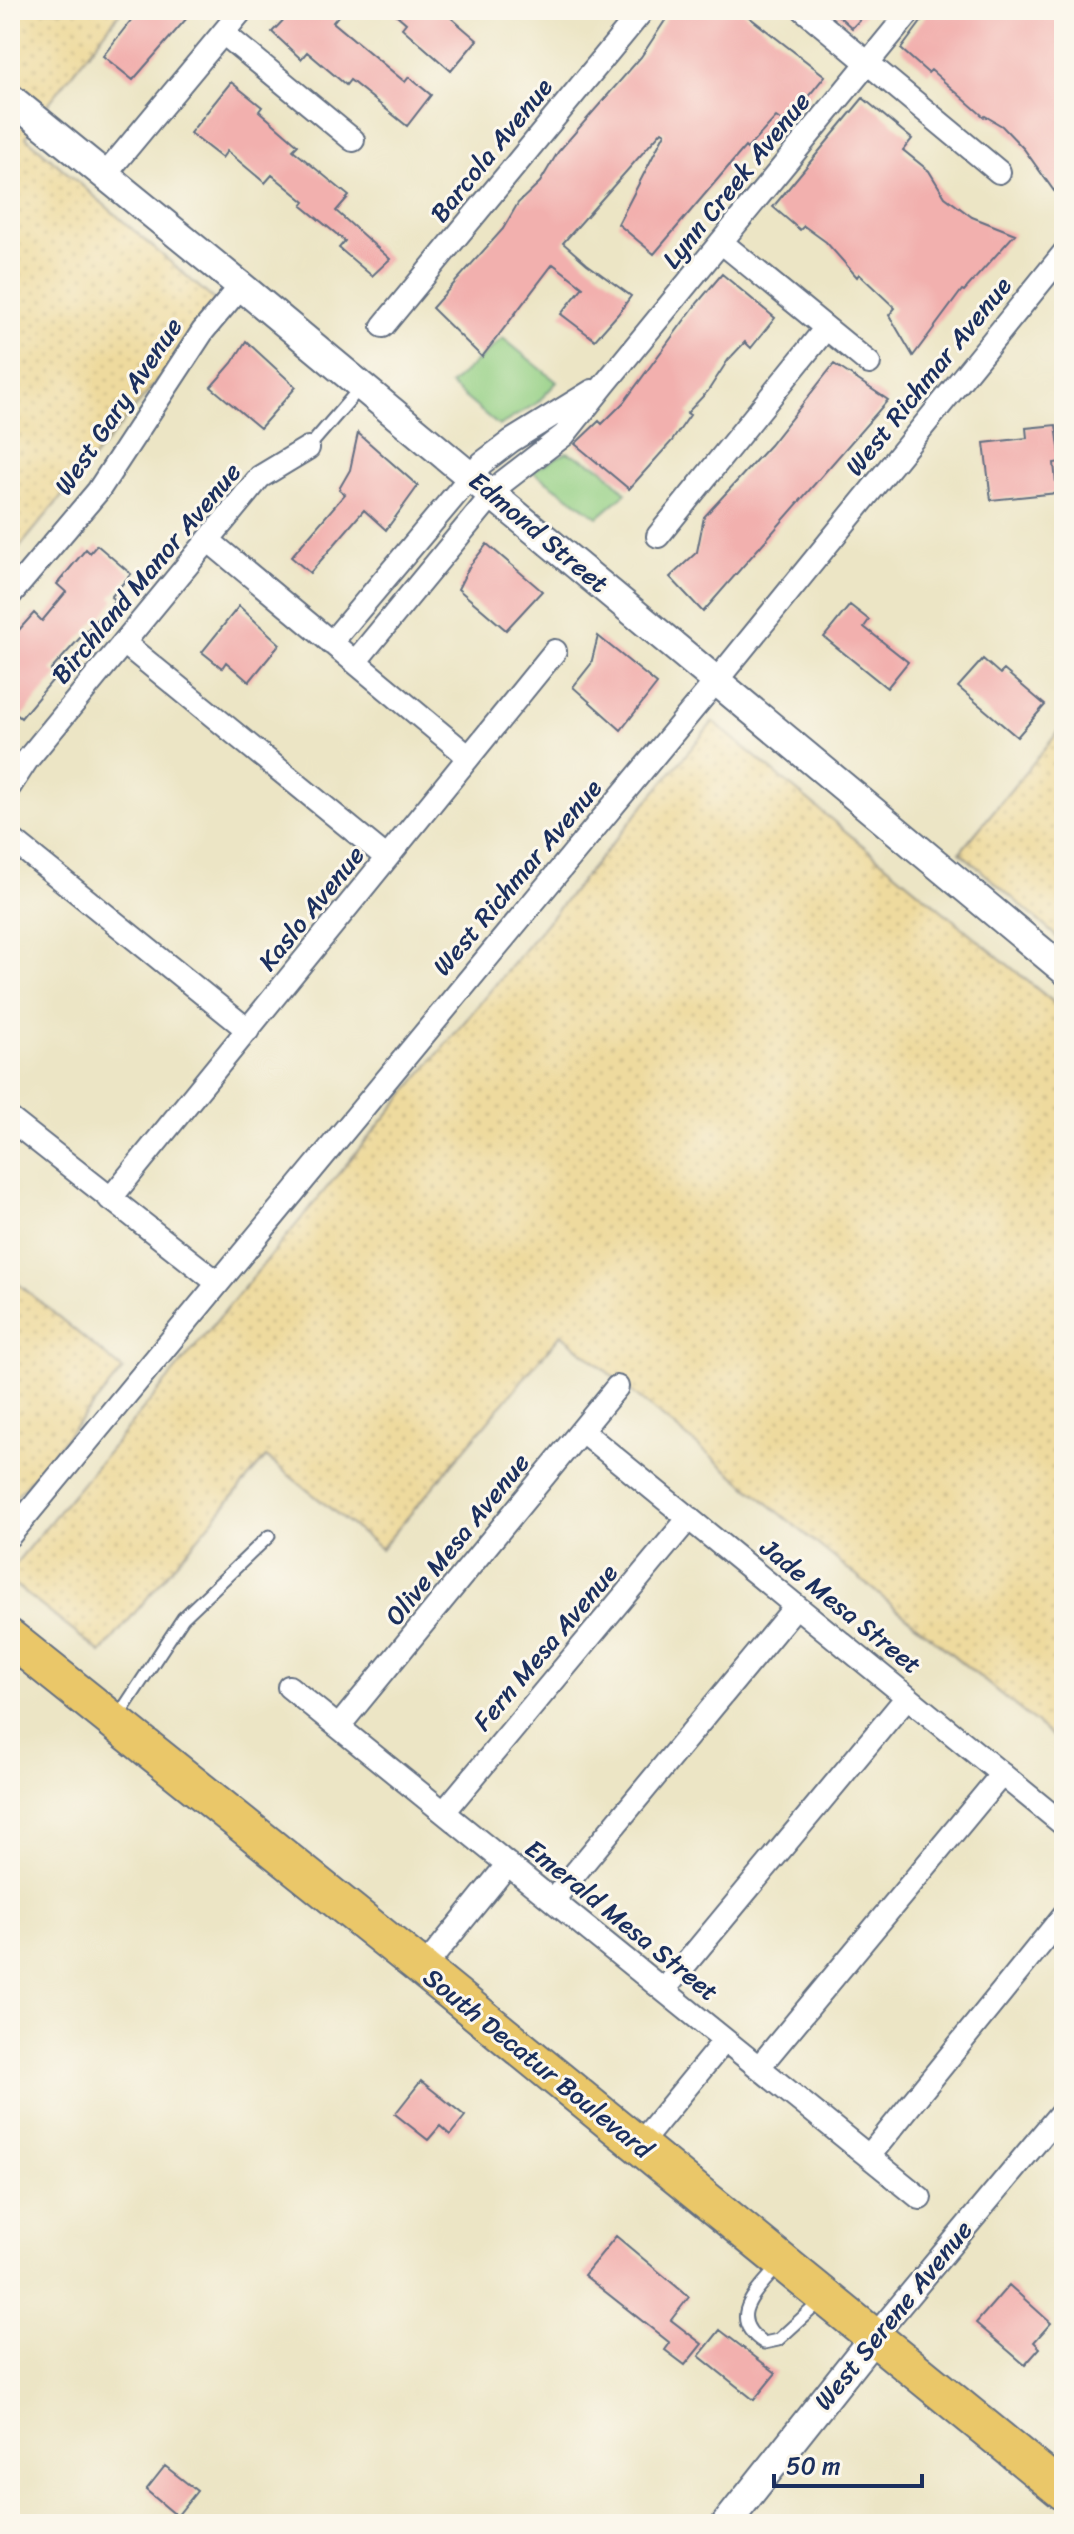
<svg xmlns="http://www.w3.org/2000/svg" width="1074" height="2534" font-family="Sriracha,sans-serif">
<defs>
<pattern id="sand-dots" width="8" height="8" patternUnits="userSpaceOnUse" patternTransform="scale(2)"><rect width="8" height="8" fill="#eeda9e"/><path d="M2 2h.1M6 6h.1" fill="none" stroke="#ccbb8a" stroke-width="1.8" stroke-linecap="round"/></pattern>
</defs>
<rect width="100%" height="100%" fill="#fbf7ec"/>
<filter id="ink" filterUnits="userSpaceOnUse"><feTurbulence type="fractalNoise" baseFrequency=".0125" numOctaves="2"/><feDisplacementMap in="SourceGraphic" scale="16" xChannelSelector="R" yChannelSelector="G"/><feConvolveMatrix kernelMatrix="1 2 1 2 8 2 1 2 1" color-interpolation-filters="sRGB"/></filter>
<filter id="wash" filterUnits="userSpaceOnUse"><feTurbulence type="fractalNoise" baseFrequency=".006" numOctaves="4" result="noise"/><feDisplacementMap in="SourceGraphic" scale="32" xChannelSelector="R" yChannelSelector="G"/><feGaussianBlur stdDeviation="1.8" result="paint"/><feColorMatrix in="noise" values="0 0 0 0 0 0 0 0 0 0 0 0 0 0 0 0 0 1.4 0 .05"/><feComposite in="paint" operator="in"/></filter>
<g filter="url(#wash)">
<rect width="100%" height="100%" fill="#ece5c5"/>
<path fill="url(#sand-dots)" stroke="#84847e" stroke-width="2" d="M10,10h112l-77,98 -19,29 194,168 -210,254z
M713,722l351,289v735l-503,-412 -180,215 -115,-92 -165,196 -91,-72v-11z
M1064,725v218l-104,-91z
M10,1277l113,93 -113,134z"/>
<path fill="#95d085" stroke="#588072" stroke-width="2" d="M503,338l54,44 -20,21 -38,23 -49,-41z
M567,452l35,16 24,25 -28,24 -66,-46z"/>
<g id="blocks">
<path fill="#f2b0ae" d="M139,10h55l-61,70 -30,-24z
M293,10h50l-10,12 72,60 4,-5 22,18 -24,31 -57,-46 -4,5 -39,-33 -6,7 -29,-27z
M391,10h51l35,30 -26,31 -49,-43 4,-5z
M672,10h68l85,66 -39,48 -10,-7 -29,32 -2,-2 -91,107 -36,-30 47,-91 -3,-2 -99,112 24,21 44,32 -13,18 -23,26 -34,-26 22,-27 -30,-23 -71,93 -50,-49 71,-79 15,-26 22,-21 18,-30 83,-95z
M832,10h37l-17,18z
M930,10h134v167l-10,14 -30,-42 -22,-23 -17,-10 -1,1 -53,-47 -3,3 -27,-24z
M231,82l31,25 -3,4 39,34 -5,5 56,46 -13,15 54,48 -18,17 -33,-28 6,-7 -43,-35 3,-4 -33,-27 -7,8 -38,-32 -5,7 -32,-25z
M863,98l49,41 -9,11 26,21 16,26 27,20 43,17 -51,57 -2,-1 -49,66 -24,-41 6,-7 -36,-34 -2,3 -31,-35 -22,-16 -4,4 -27,-23z
M722,274l53,44 -24,30 -6,-6 -17,18 -20,31 -21,22 3,2 -18,26 -43,48 -54,-45 24,-23 3,3 22,-22 70,-95z
M246,341l50,46 -36,41 -49,-41 21,-24z
M834,364l54,36 -185,212 -33,-35 27,-25 7,-35 66,-72z
M1056,425l5,37 -7,1 3,30 -66,7 -7,-57 43,-5 -1,-10z
M358,433l60,53 -32,44 -22,-20 -54,63 -19,-16 54,-63 -6,-5 11,-19z
M487,544l55,47 -36,39 -48,-41 11,-22z
M97,545l34,29 -20,23 4,3 -15,19 -2,-1 -47,52 6,5 -36,43 -11,-9v-69l24,-27 8,8 24,-29 -9,-8 29,-35 4,4z
M850,605l19,15 -5,7 44,35 -21,26 -63,-51z
M239,606l41,38 -31,38 -23,-20 -4,6 -20,-16z
M598,636l59,48 -36,46 -48,-43 18,-23z
M983,659l17,15 4,-4 41,35 -28,32 -59,-50z
M421,2081l44,35 -15,19 -10,-9 -12,14 -33,-26z
M616,2236l73,61 -18,23 31,24 -17,21 -20,-15 5,-7 -86,-68z
M1009,2285l42,38 -17,19 6,6 -15,17 -49,-42z
M720,2330l56,43 -22,27 -55,-44z
M165,2466l32,25 -20,25 -31,-26z"/>
</g>
</g>
<g filter="url(#ink)">
<use href="#blocks" fill-opacity="0" stroke="#646f82" stroke-width="2"/>
<g fill="none" stroke-linecap="round" stroke-linejoin="round">
<defs>
<path id="service" d="M308,448l52,-60
M117,1718l66,-100 86,-82
M779,2265c-21,26 -55,52 -15,78l14,-3 44,-40"/>
<path id="minor" d="M804,10l195,162
M223,33l130,107
M105,175l137,-165
M721,242l148,121
M383,326l260,-316
M658,536l168,-208
M208,540l261,217
M10,595l88,-104 105,-160 38,-45
M124,643l263,215
M331,643l151,-180 29,-22 81,-50
M355,662l148,-180 61,-47 40,-50 307,-375
M10,786l17,-26 233,-283 48,-29
M10,838l238,192
M10,1119l208,164
M110,1199l445,-548
M582,1431l482,394
M10,1535l707,-855 347,-427
M289,1687l631,511
M339,1726l278,-339
M444,1812l245,-294
M553,1900l243,-294
M423,1969l85,-105
M664,1990l243,-293
M759,2067l243,-293
M639,2145l86,-105
M869,2156l195,-241
M874,2337l190,-228"/>
<path id="tertiary" d="M10,98l231,188 823,684
M726,2524l148,-187"/>
<path id="primary" d="M10,1638l413,331 641,523"/>
</defs>
<use href="#service" stroke="#646f82" stroke-width="15"/>
<use href="#minor" stroke="#646f82" stroke-width="26"/>
<use href="#tertiary" stroke="#646f82" stroke-width="32"/>
<use href="#primary" stroke="#646f82" stroke-width="40"/>
<use href="#service" stroke="#fff" stroke-width="11"/>
<use href="#minor" stroke="#fff" stroke-width="22"/>
<use href="#tertiary" stroke="#fff" stroke-width="28"/>
<use href="#primary" stroke="#eac769" stroke-width="36"/>
</g>
</g>
<g text-anchor="middle" stroke-width="6" stroke-linejoin="round" paint-order="stroke">
<g font-size="26" fill="#1b2f5e" stroke="#fbf7ec">
<text transform="translate(491 150) rotate(-51)" y="9">Barcola Avenue</text>
<text transform="translate(736 180) rotate(-51)" y="9">Lynn Creek Avenue</text>
<text transform="translate(928 376) rotate(-51)" y="9">West Richmar Avenue</text>
<text transform="translate(118 406) rotate(-56)" y="9">West Gary Avenue</text>
<text transform="translate(539 532) rotate(40)" y="9">Edmond Street</text>
<text transform="translate(146 573) rotate(-50)" y="9">Birchland Manor Avenue</text>
<text transform="translate(517 877) rotate(-50)" y="9">West Richmar Avenue</text>
<text transform="translate(311 908) rotate(-51)" y="9">Kaslo Avenue</text>
<text transform="translate(457 1539) rotate(-51)" y="9">Olive Mesa Avenue</text>
<text transform="translate(841 1606) rotate(39)" y="9">Jade Mesa Street</text>
<text transform="translate(545 1647) rotate(-50)" y="9">Fern Mesa Avenue</text>
<text transform="translate(622 1920) rotate(39)" y="9">Emerald Mesa Street</text>
<text transform="translate(538 2063) rotate(39)" y="9">South Decatur Boulevard</text>
<text transform="translate(893 2315) rotate(-51)" y="9">West Serene Avenue</text>
</g>
</g>
<rect width="1074" height="2534" fill="none" stroke="#fbf7ec" stroke-width="40"/>
<path d="M774 2474v12h148v-12" fill="none" stroke="#1b2f5e" stroke-width="4"/>
<text x="786" y="2474" font-size="24" fill="#1b2f5e" stroke="#fbf7ec" stroke-width="6" paint-order="stroke">50 m</text>
</svg>
